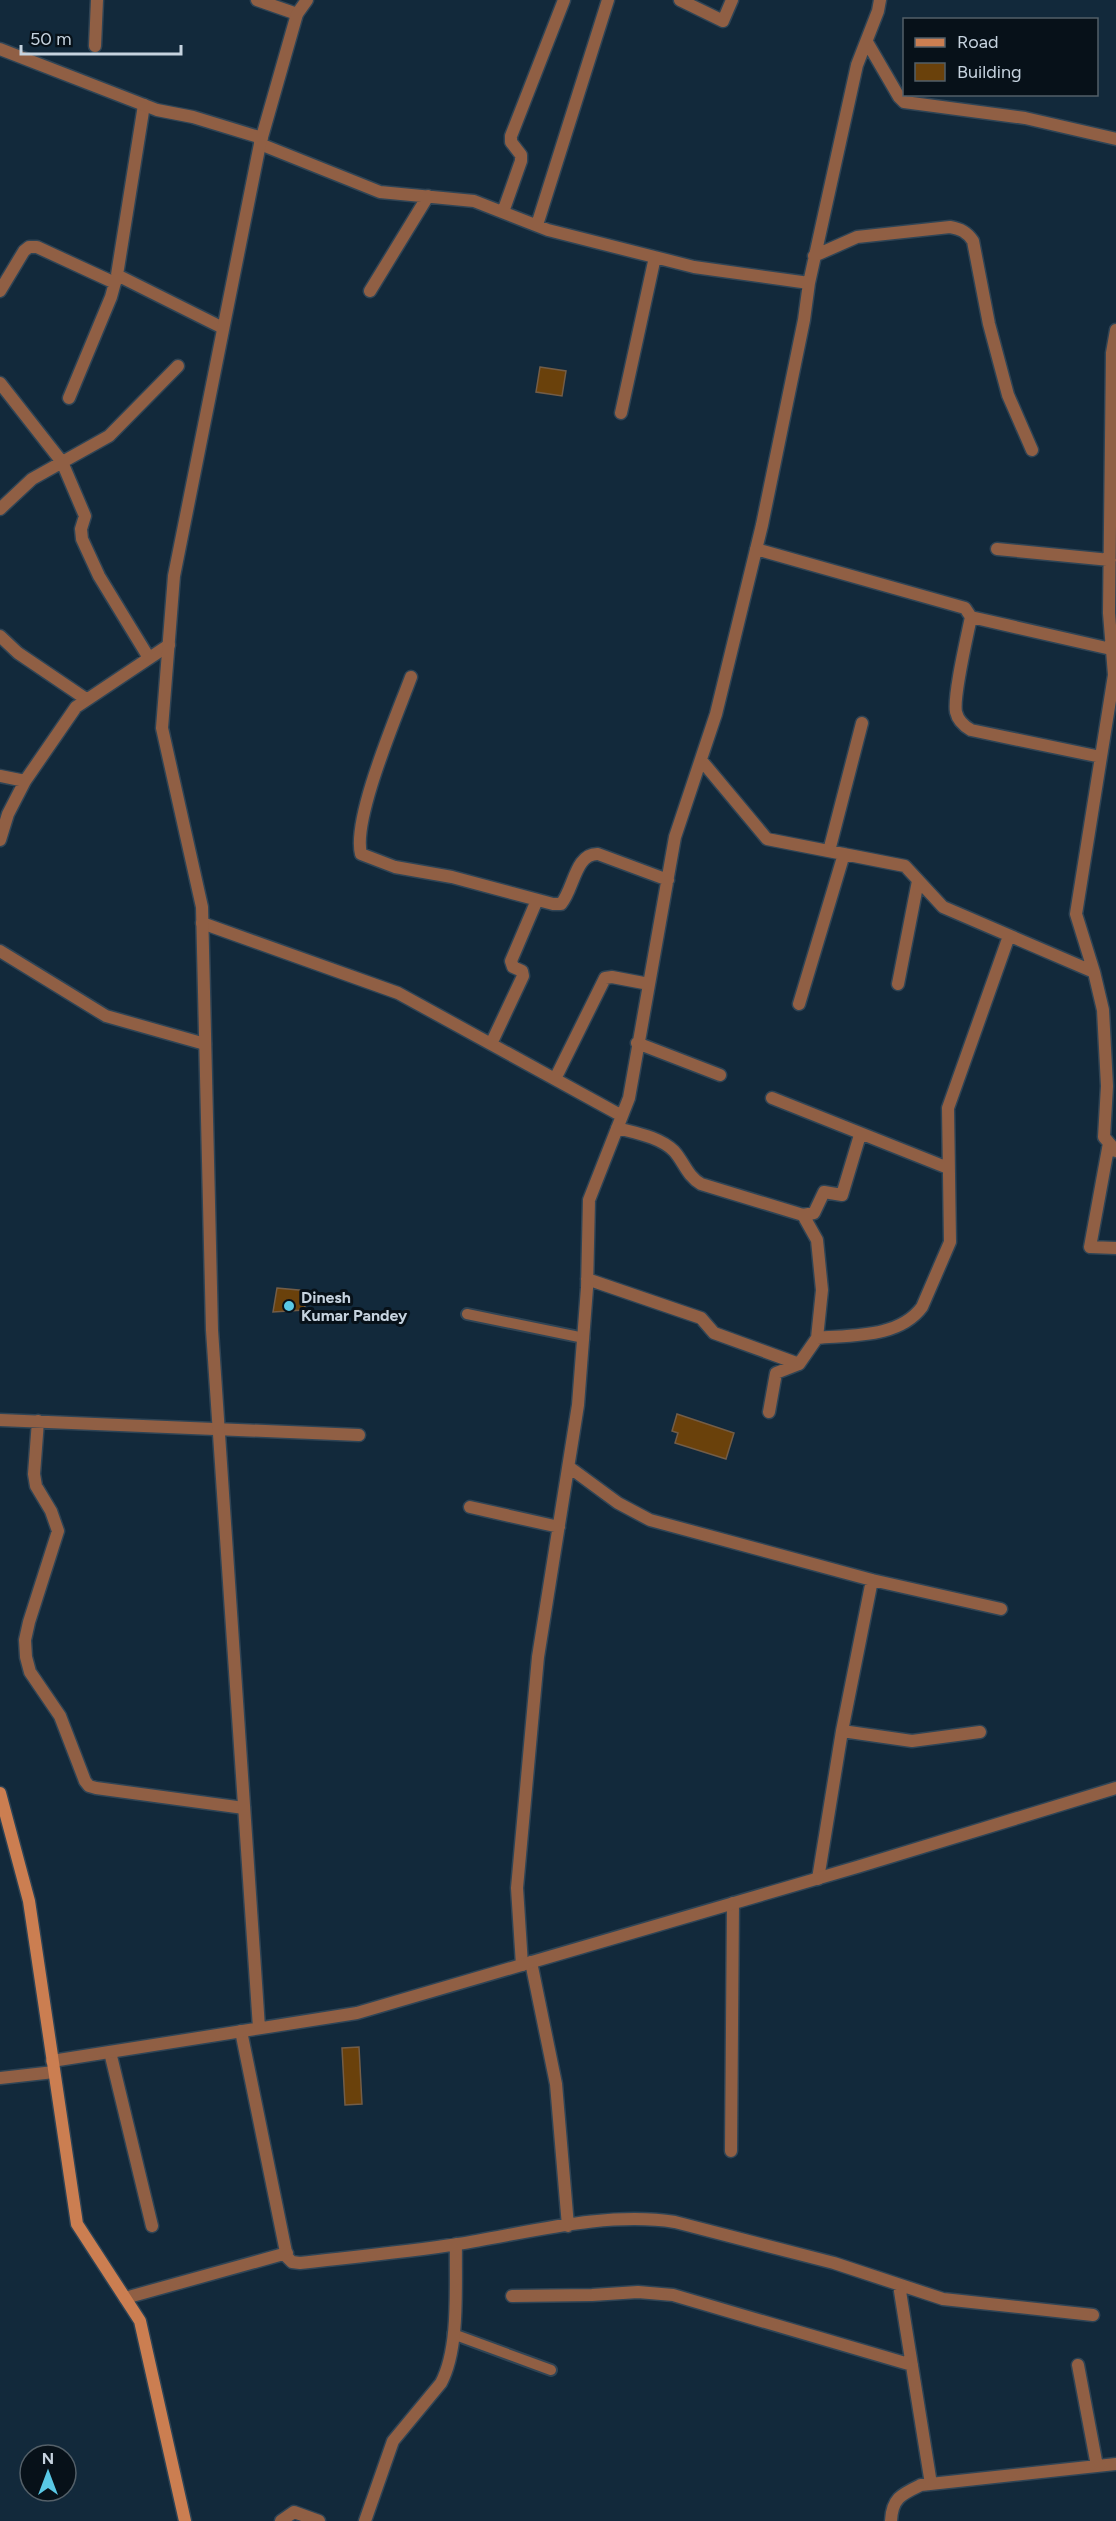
<svg xmlns="http://www.w3.org/2000/svg" width="1116" height="2521" font-family="Figtree,sans-serif">
<rect width="100%" height="100%" fill="#12293b"/>
<path fill="#6a410b" stroke="#735d47" stroke-width="1.5" d="M540,367l26,4 -4,25 -26,-4z
M277,1288l32,3 -5,19 -31,2z
M677,1414l57,19 -8,26 -51,-16 3,-10 -6,-2z
M359,2047l3,57 -17,1 -3,-57z"/>
<g fill="none" stroke-linecap="round" stroke-linejoin="round">
<defs>
<path id="service" d="M467,1314l117,24
M453,2334l98,36"/>
<path id="minor" d="M257,0l40,14
M680,0l43,21 9,-21
M867,42l32,55 5,5 121,16 91,21
M95,46l2,-46
M260,144l120,48 94,9 74,29 146,37 115,16
M503,212l18,-51v-6l-10,-13v-6l53,-136
M537,225l71,-225
M814,256l43,-19 93,-10c11,2 17,5 23,14l16,83 19,71 24,55
M117,275l106,53
M0,291l24,-40 5,-4h8l78,36
M370,291l58,-95
M0,383l62,79 23,54 -4,13 1,10 17,37 50,82
M69,398l42,-101 6,-22 27,-170
M621,413l34,-156
M0,509l32,-30 77,-43 69,-70
M756,549l209,59 6,9c-4,20 -18,79 -15,95 2,9 8,14 15,18l130,27
M997,549l113,11
M971,617l140,32
M0,636l18,17 68,46
M411,677c-14,38 -59,142 -50,177l34,13 57,10 101,27h8c13,-15 14,-51 37,-50l70,26
M701,760l66,79 138,27 38,41 151,65 9,38 4,76 -3,51 12,14
M0,776l25,5
M0,840l8,-26 17,-33 51,-74 93,-62
M829,851l33,-128
M202,923l196,70 224,123
M0,951l106,65 99,28
M1094,972l-18,-58 38,-239 -5,-62 3,-260 4,-23
M898,984l20,-103
M799,1004l45,-150
M637,1043l83,32
M491,1044l32,-68 -1,-5 -9,-4 -2,-6 26,-61
M555,1079l50,-101 7,-1 37,7
M772,1098l176,70
M617,1128c19,5 43,9 57,23 10,11 13,25 27,33l102,31 11,-2 10,-21 18,3 18,-60
M1109,1143l-19,104 26,1
M587,1279l114,39 13,15 85,31
M817,1338c35,-3 82,0 105,-31l28,-65 -2,-134 61,-172
M769,1412l7,-39 23,-9 18,-26 5,-48 -5,-50 -14,-25
M0,1420l359,15
M38,1421l-4,53 2,12 15,25 7,20 -29,91 -4,18 1,17 4,15 30,44 25,65 4,5 7,2 148,20
M569,1467l49,36 32,17 222,60 129,29
M470,1507l89,20
M842,1731l70,10 68,-9
M818,1879l24,-148 30,-151
M531,1962l25,122 12,142
M522,1965l-5,-77 21,-231 40,-252 9,-117 2,-88 40,-102 46,-261 41,-123 46,-189 42,-205 5,-37 48,-218 21,-54 2,-11
M241,2031l46,226 5,5 8,1c53,-6 106,-11 158,-19 69,-11 148,-33 217,-22l159,41 109,36 150,16
M110,2052l42,174
M0,2078l54,-6
M731,2151l2,-248
M899,2285l32,199
M512,2296l80,-1 46,-3 35,3 239,70
M125,2298l162,-45
M1078,2365l19,101
M281,2521l13,-9 25,9
M365,2521l28,-80 48,-58c19,-36 14,-97 15,-139
M891,2521c1,-23 11,-27 30,-36l195,-21"/>
<path id="tertiary" d="M0,49l157,61 36,7 69,21
M259,2028l-47,-698 -10,-423 -40,-179 12,-152 86,-432 37,-130 10,-14
M52,2061l305,-48 500,-146 259,-79"/>
<path id="secondary" d="M0,1793l29,108 48,323 63,97 45,200"/>
</defs>
<use href="#service" stroke="#2f4455" stroke-width="14"/>
<use href="#minor" stroke="#2f4455" stroke-width="15"/>
<use href="#tertiary" stroke="#2f4455" stroke-width="15"/>
<use href="#secondary" stroke="#2f4455" stroke-width="15"/>
<use href="#service" stroke="#905f44" stroke-width="10"/>
<use href="#minor" stroke="#905f44" stroke-width="12"/>
<use href="#tertiary" stroke="#905f44" stroke-width="12"/>
<use href="#secondary" stroke="#cb7e51" stroke-width="12"/>
</g>
<circle fill="#59c8e5" stroke="#071119" stroke-width="2" cx="289" cy="1306" r="6"/>
<g text-anchor="middle" stroke-width="6" stroke-linejoin="round" paint-order="stroke">
<g font-size="16" font-weight="bold" fill="#c6d3df" stroke="#071119" text-anchor="start">
<text x="301" y="1303">Dinesh<tspan x="301" dy="18">Kumar Pandey</tspan></text>
</g>
</g>
<rect x="903" y="18" width="195" height="78" fill="#071119" stroke="#535f68" stroke-width="1.5"/>
<rect x="915" y="38" width="30" height="9" fill="#cb7e51" stroke="#535f68" stroke-width="1.5"/>
<text x="957" y="48" font-size="18" fill="#c6d3df">Road</text>
<rect x="915" y="63" width="30" height="18" fill="#6a410b" stroke="#535f68" stroke-width="1.5"/>
<text x="957" y="78" font-size="18" fill="#c6d3df">Building</text>
<g transform="translate(48 2473)"><circle r="28" fill="#071119" stroke="#535f68" stroke-width="1.5"/>
<path d="M0-4.5L10 22L0 15L-10 22Z" fill="#59c8e5"/>
<text y="-9" font-size="16" font-weight="bold" text-anchor="middle" fill="#c6d3df">N</text>
</g>
<path d="M21 45v9h160v-9" fill="none" stroke="#c6d3df" stroke-width="3"/>
<text x="30" y="45" font-size="18" fill="#c6d3df" stroke="#071119" stroke-width="4.5" paint-order="stroke">50 m</text>
</svg>
